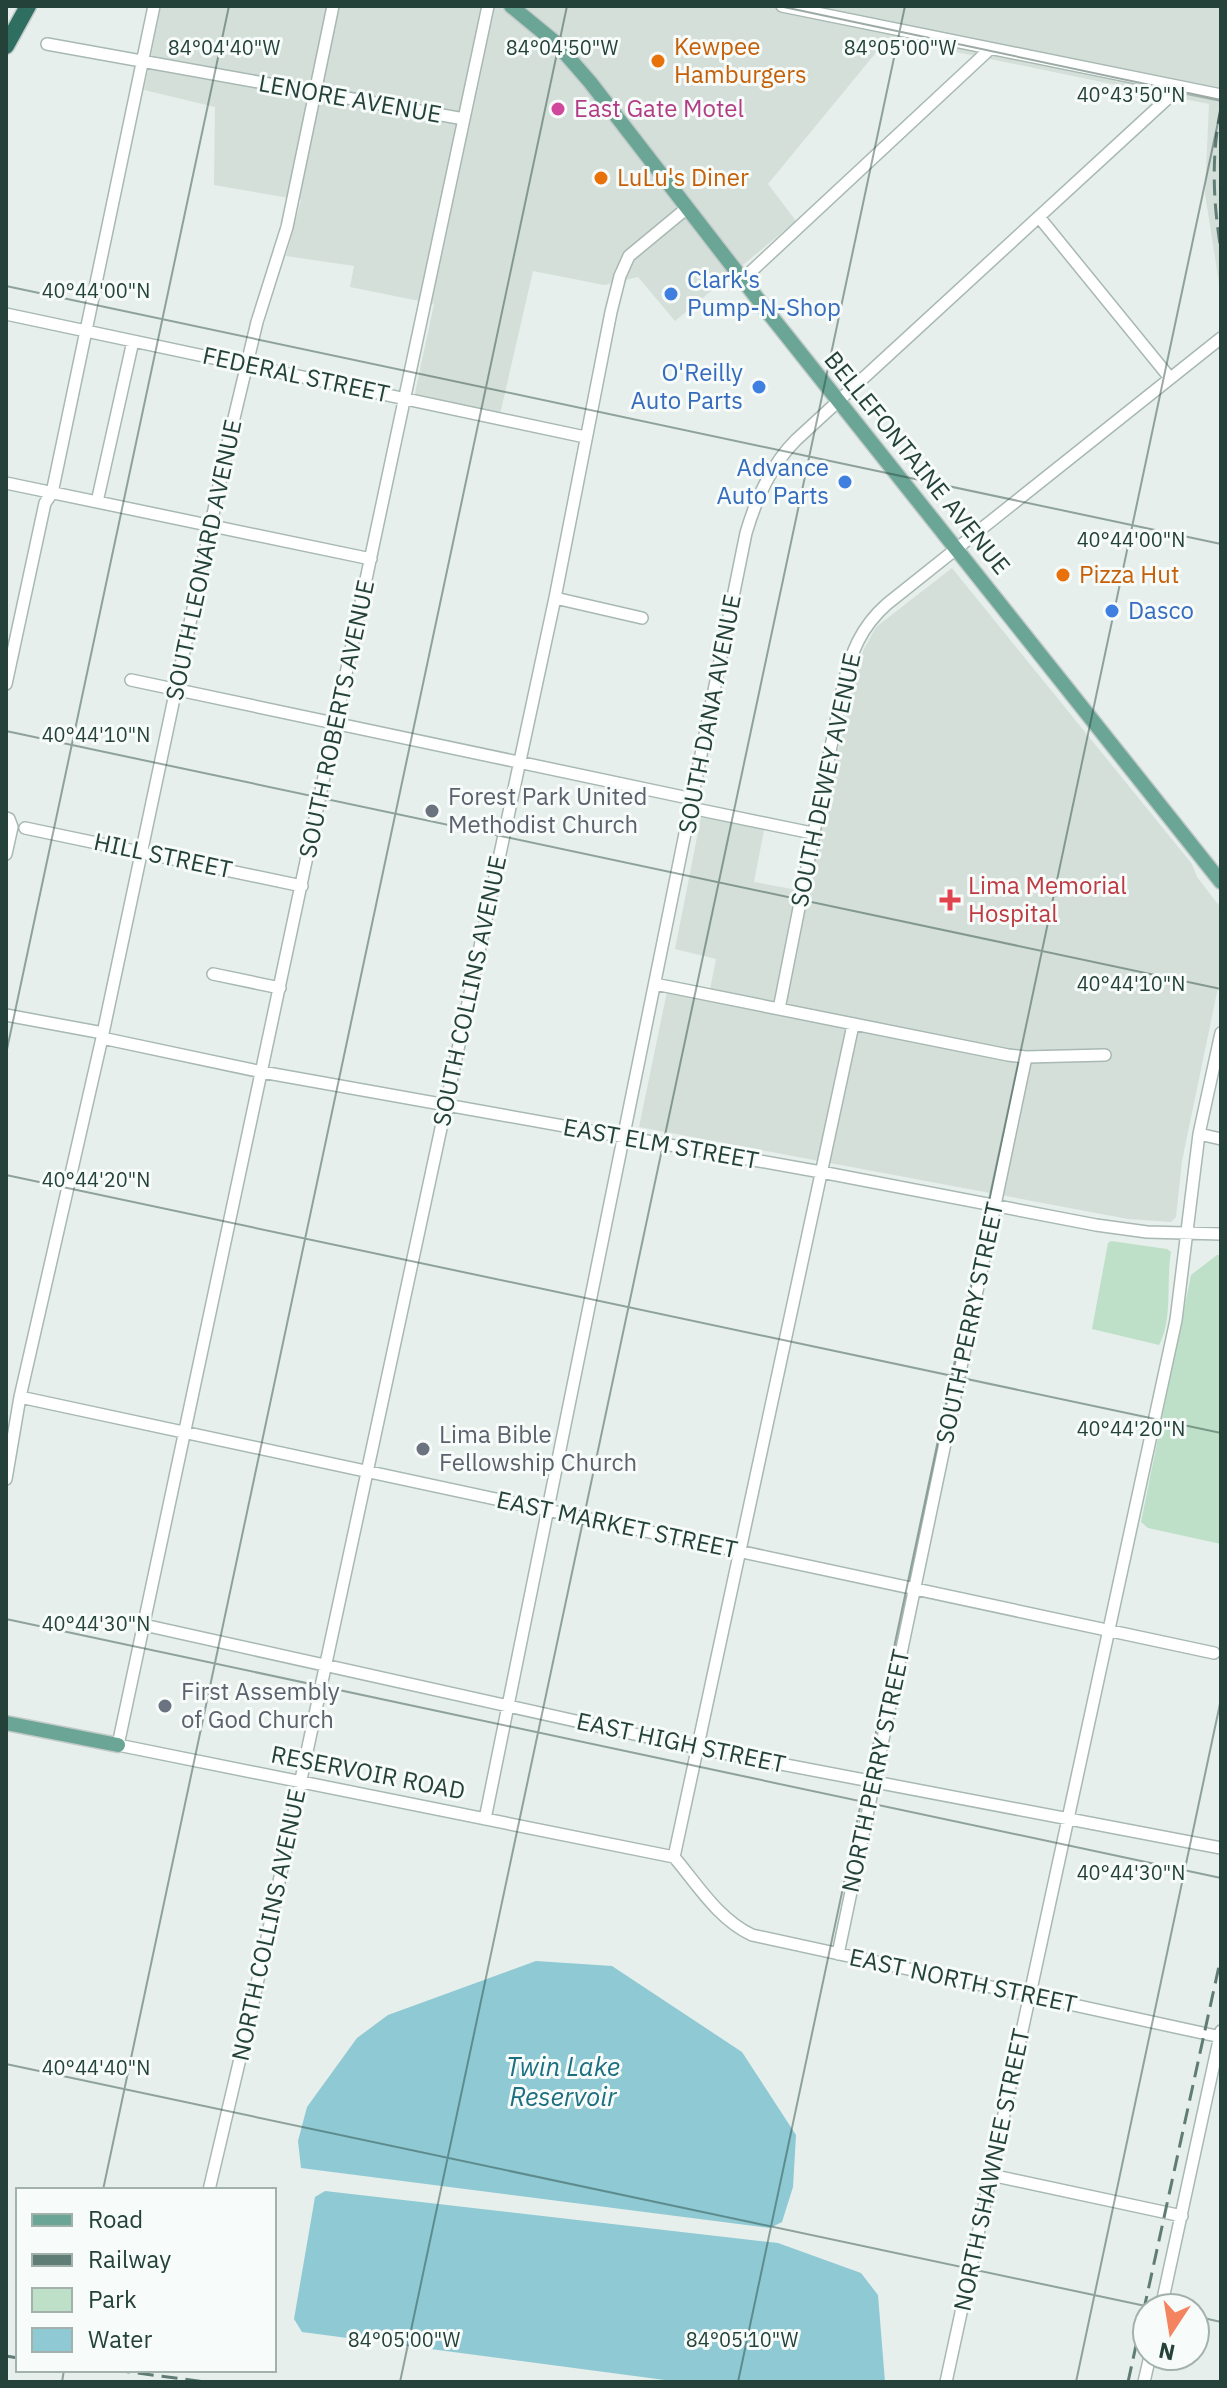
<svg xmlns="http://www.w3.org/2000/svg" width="1227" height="2388" font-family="'IBM Plex Sans',sans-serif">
<rect width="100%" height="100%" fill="#e6efeb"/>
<path fill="#d4dfda" d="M161,6h1060v290l-16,-102 4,-90 -321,-66 -120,146 28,37 -121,100 -37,-44 -34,8 -71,-14 -35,152 -86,-16 22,-103 -84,-17 4,-21 -68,-10 15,-56 -87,-15 1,-78 -71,-17z
M952,568l240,296 5,13 24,31v65l-39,188 -6,56 -5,5 -43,-3 -489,-92 30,-145 41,7 6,-30 -41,-10 26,-132 63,13 -10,52 54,10 47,-221 9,-22 12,-22z"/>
<path fill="#bfe0c8" d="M1111,1241l56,8 4,3c-5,28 2,69 -12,93l-67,-16 16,-86z
M1217,1255h4v289l-73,-16 -7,-6 50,-247z"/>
<path fill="#8ec9d4" d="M536,1961l76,5 130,86 54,83 -3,52 -11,35 -12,6 -469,-60 -3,-27 9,-34 50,-69 31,-23z
M325,2191l453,52 83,30 17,22 7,87h-205l-378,-50 -8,-13 21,-122z"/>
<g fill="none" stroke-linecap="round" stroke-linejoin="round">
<defs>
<path id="minor" d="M488,6l-370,1739 556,112
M782,6l439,89
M47,44l417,75
M1039,217l131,161
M743,279l247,-230
M6,314l579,123
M6,483l365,76
M97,502l36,-161
M555,598l87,20
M131,680l562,119
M6,684l39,-181 7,-10 102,-487
M691,808l121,25
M6,818l3,1 3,8 -6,27
M25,828l277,58
M213,974l67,14
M655,984l353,71 18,2 79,-2
M779,1009l64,-323c8,-34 18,-59 44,-82l334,-266
M6,1015l97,18
M102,1038l160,34 559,100 275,53 51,7 74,2
M1199,1134l22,5
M20,1397l1194,256
M6,1479l14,-82 82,-359 127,-599 28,-117 30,-95 46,-221
M144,1625l553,123 524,100
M485,1819l261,-1286c10,-34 25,-68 50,-93l383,-352
M674,1857l179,-832
M674,1857c23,27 44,62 78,78l469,102
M838,1954l188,-897
M991,2175l191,41
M209,2190l42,-178 304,-1414 56,-286 9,-36 9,-20 58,-48
M1161,2308l60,-277
M946,2382l230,-1062 23,-186 22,-101
M1144,2382l6,-26"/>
<path id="major" d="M511,6l45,37 34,39 177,229 454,571
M6,1723l112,22"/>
<path id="highway" d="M6,46l22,-40"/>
</defs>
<use href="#minor" stroke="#a8b8b2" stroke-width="14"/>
<use href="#major" stroke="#c2cac8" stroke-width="17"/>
<use href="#highway" stroke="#c2cac8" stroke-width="19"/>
<use href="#minor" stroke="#fff" stroke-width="11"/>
<use href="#major" stroke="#6aa596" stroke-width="14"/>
<use href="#highway" stroke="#2f6f62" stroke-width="16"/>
<path stroke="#5f7d75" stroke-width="3" stroke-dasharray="16 8" stroke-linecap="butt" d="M1221,108c-10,48 -8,94 0,142
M6,2356l12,2
M114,2370l92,12
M1128,2382l93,-425"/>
</g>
<path fill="none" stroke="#24423a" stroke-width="2" stroke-opacity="0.45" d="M779,6l442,94M6,286l1215,258M6,731l1215,258M6,1054l223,-1048M6,1175l1215,258M6,1619l1215,259M6,2064l1149,244M103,2190l464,-2184M1195,2316l26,6M62,2382l2,-12M400,2382l505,-2376M738,2382l483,-2274M1076,2382l145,-683"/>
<g fill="#e8710a" stroke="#f7fbf9" stroke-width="3">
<circle cx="658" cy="61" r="8"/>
<circle cx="601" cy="178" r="8"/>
<circle cx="1063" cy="575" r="8"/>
</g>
<circle fill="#d1479c" stroke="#f7fbf9" stroke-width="3" cx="558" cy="109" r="8"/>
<g fill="#3f7fe0" stroke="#f7fbf9" stroke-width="3">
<circle cx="671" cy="294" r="8"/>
<circle cx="759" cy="387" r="8"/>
<circle cx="845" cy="482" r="8"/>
<circle cx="1112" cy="611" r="8"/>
</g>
<g fill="#6b7280" stroke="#f7fbf9" stroke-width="3">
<circle cx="432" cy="811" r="8"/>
<circle cx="423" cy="1449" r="8"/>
<circle cx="165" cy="1706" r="8"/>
</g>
<path fill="#e0444e" stroke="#f7fbf9" stroke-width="3" d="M946 888h8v8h8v8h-8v8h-8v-8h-8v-8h8z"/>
<g text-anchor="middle" stroke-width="6" stroke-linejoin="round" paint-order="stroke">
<g font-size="24" fill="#c56008" stroke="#f7fbf9" text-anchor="start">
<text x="674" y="55">Kewpee<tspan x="674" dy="28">Hamburgers</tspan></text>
<text x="617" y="186">LuLu's Diner</text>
<text x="1079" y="583">Pizza Hut</text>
</g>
<g font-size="24" fill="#24423a" stroke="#f7fbf9">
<text transform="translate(350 99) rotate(10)" y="8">LENORE AVENUE</text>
<text transform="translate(296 375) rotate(12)" y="8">FEDERAL STREET</text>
<text transform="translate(917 463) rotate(51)" y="8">BELLEFONTAINE AVENUE</text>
<text transform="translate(204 560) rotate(-78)" y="8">SOUTH LEONARD AVENUE</text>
<text transform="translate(710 714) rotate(-79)" y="8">SOUTH DANA AVENUE</text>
<text transform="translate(337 719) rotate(-78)" y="8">SOUTH ROBERTS AVENUE</text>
<text transform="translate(826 780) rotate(-78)" y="8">SOUTH DEWEY AVENUE</text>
<text transform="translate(163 856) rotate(12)" y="8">HILL STREET</text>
<text transform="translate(470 991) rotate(-78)" y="8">SOUTH COLLINS AVENUE</text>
<text transform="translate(661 1144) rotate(10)" y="8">EAST ELM STREET</text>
<text transform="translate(970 1323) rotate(-78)" y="8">SOUTH PERRY STREET</text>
<text transform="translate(617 1525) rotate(12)" y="8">EAST MARKET STREET</text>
<text transform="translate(681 1743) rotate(12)" y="8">EAST HIGH STREET</text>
<text transform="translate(876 1771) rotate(-78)" y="8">NORTH PERRY STREET</text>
<text transform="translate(368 1773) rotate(11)" y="8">RESERVOIR ROAD</text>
<text transform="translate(269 1925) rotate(-78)" y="8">NORTH COLLINS AVENUE</text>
<text transform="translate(963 1981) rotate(12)" y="8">EAST NORTH STREET</text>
<text transform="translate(992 2170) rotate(-78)" y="8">NORTH SHAWNEE STREET</text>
</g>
<g font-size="24" fill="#b23c85" stroke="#f7fbf9" text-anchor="start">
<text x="574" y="117">East Gate Motel</text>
</g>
<g font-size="24" fill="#366cbe" stroke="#f7fbf9" text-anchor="start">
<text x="687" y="288">Clark's<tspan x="687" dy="28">Pump-N-Shop</tspan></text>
<text x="743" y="381" text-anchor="end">O'Reilly<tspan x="743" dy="28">Auto Parts</tspan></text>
<text x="829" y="476" text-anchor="end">Advance<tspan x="829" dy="28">Auto Parts</tspan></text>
<text x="1128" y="619">Dasco</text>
</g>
<g font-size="24" fill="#5b616d" stroke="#f7fbf9" text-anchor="start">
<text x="448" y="805">Forest Park United<tspan x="448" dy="28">Methodist Church</tspan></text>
<text x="439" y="1443">Lima Bible<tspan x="439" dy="28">Fellowship Church</tspan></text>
<text x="181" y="1700">First Assembly<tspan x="181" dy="28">of God Church</tspan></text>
</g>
<g font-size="24" fill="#be3a42" stroke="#f7fbf9" text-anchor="start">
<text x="968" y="894">Lima Memorial<tspan x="968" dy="28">Hospital</tspan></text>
</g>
<g font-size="26" font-style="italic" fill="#1c6f80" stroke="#f7fbf9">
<text x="563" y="2076">Twin Lake<tspan x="563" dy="30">Reservoir</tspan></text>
</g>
</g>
<g font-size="20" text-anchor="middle" fill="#24423a" stroke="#f7fbf9" stroke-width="6" stroke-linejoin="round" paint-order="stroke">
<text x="224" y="55">84°04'40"W</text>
<text x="562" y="55">84°04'50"W</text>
<text x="900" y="55">84°05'00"W</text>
<text x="1131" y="102">40°43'50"N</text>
<text x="96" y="298">40°44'00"N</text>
<text x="1131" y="547">40°44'00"N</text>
<text x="96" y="742">40°44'10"N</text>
<text x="1131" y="991">40°44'10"N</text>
<text x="96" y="1187">40°44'20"N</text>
<text x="1131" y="1436">40°44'20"N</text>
<text x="96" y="1631">40°44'30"N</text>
<text x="1131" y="1880">40°44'30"N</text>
<text x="96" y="2075">40°44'40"N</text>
<text x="404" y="2347">84°05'00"W</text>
<text x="742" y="2347">84°05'10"W</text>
</g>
<rect width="1227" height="2388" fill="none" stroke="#24423a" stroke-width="16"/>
<rect x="16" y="2188" width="260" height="184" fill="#f7fbf9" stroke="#a3b1ad" stroke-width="2"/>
<rect x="32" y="2214" width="40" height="12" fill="#6aa596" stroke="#a3b1ad" stroke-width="2"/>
<text x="88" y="2228" font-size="24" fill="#24423a">Road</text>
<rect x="32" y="2254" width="40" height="12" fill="#5f7d75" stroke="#a3b1ad" stroke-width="2"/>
<text x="88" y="2268" font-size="24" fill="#24423a">Railway</text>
<rect x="32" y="2288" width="40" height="24" fill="#bfe0c8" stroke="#a3b1ad" stroke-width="2"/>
<text x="88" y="2308" font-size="24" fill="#24423a">Park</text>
<rect x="32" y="2328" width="40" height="24" fill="#8ec9d4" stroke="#a3b1ad" stroke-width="2"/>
<text x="88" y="2348" font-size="24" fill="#24423a">Water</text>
<g transform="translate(1171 2332) rotate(192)"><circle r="38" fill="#f7fbf9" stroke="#a3b1ad" stroke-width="2"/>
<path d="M0-6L14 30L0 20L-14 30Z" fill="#f4845f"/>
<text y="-12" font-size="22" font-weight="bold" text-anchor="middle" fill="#24423a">N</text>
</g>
</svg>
